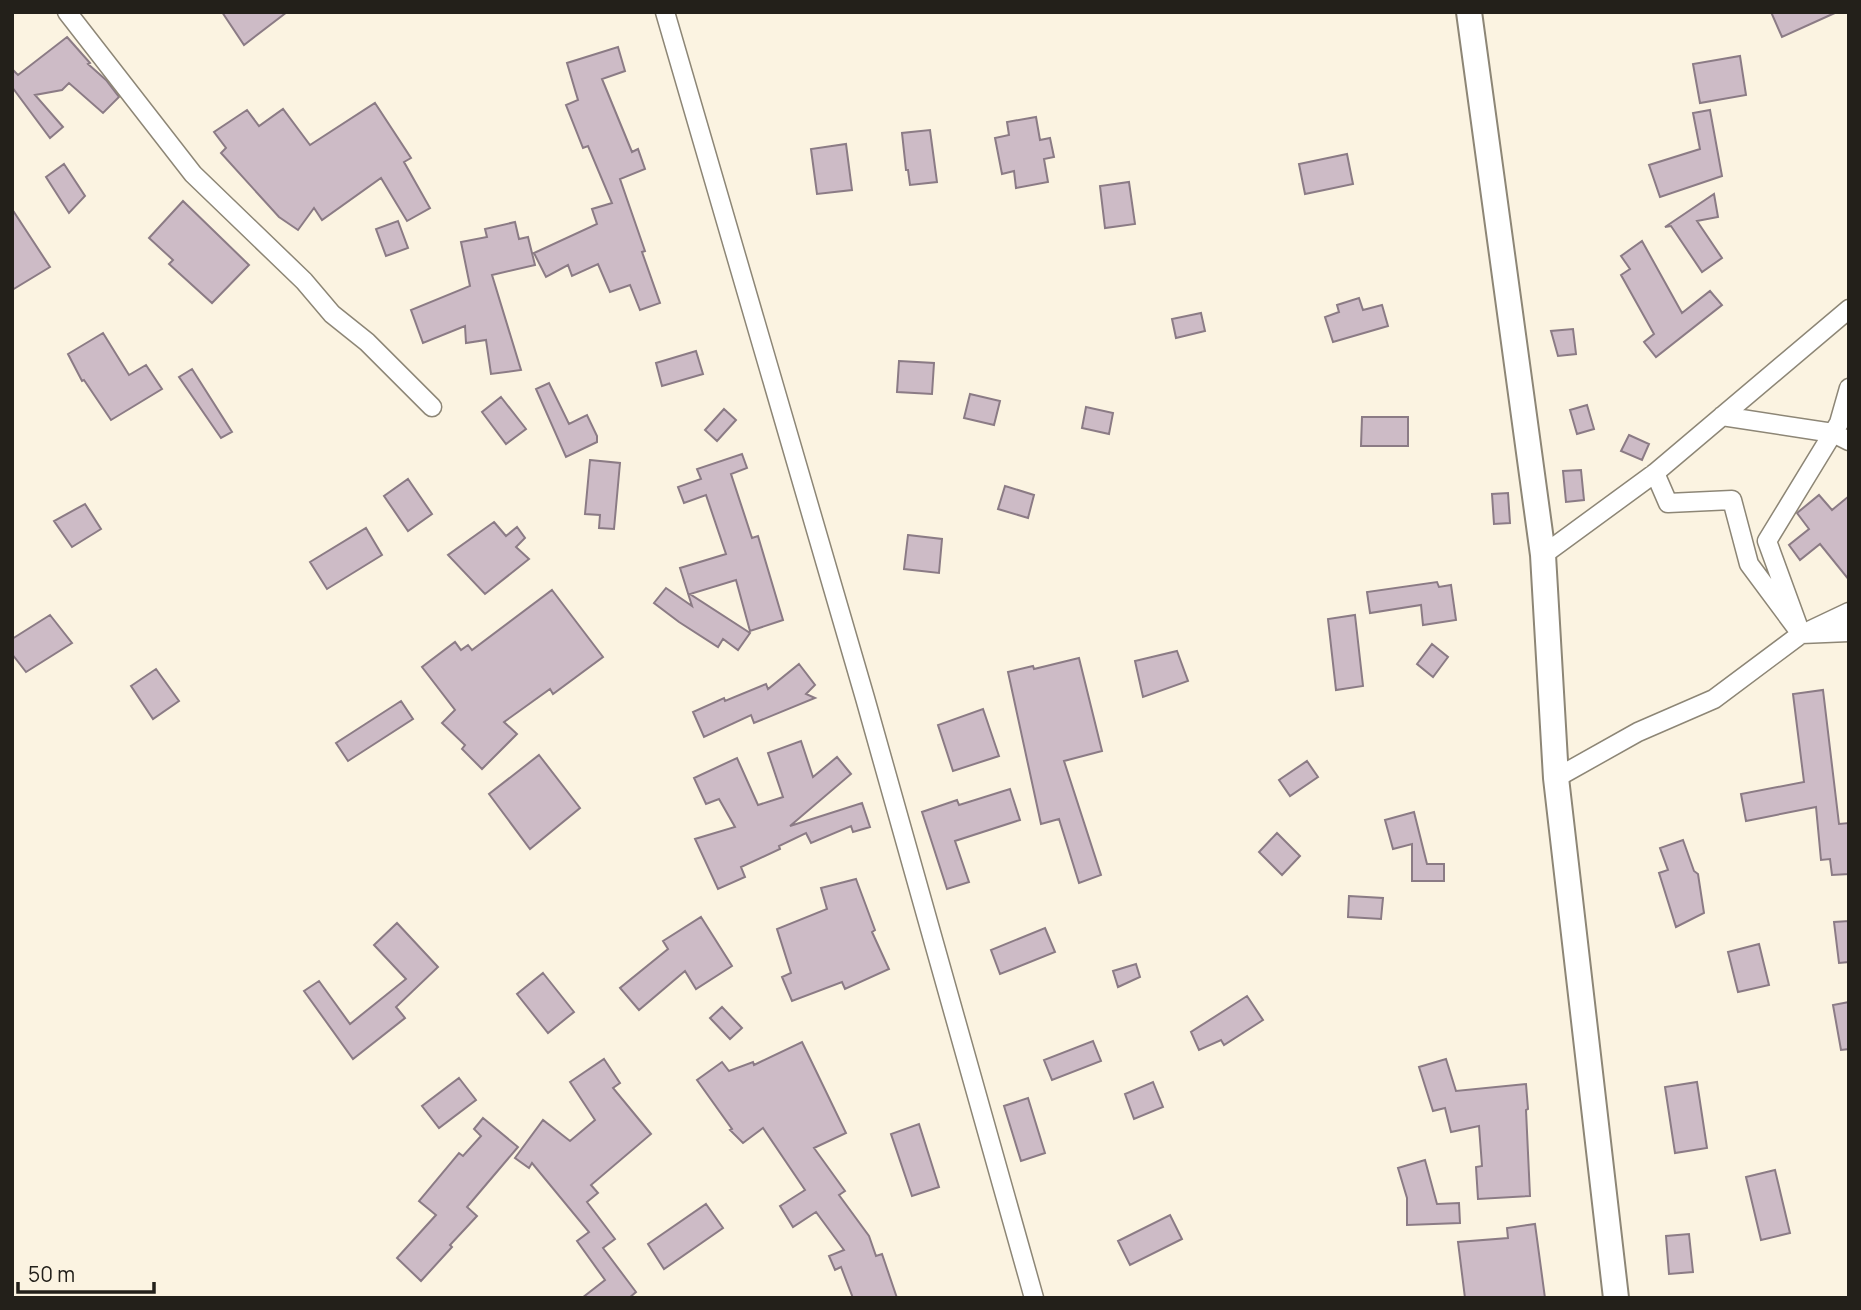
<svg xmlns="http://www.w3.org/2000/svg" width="1861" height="1310" font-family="Manrope,sans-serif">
<rect width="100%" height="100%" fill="#fbf3e1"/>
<path fill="#cdbbc6" stroke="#8b7b85" stroke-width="2" d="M222,12h65l-43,33z
M1771,12h66l-55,25z
M67,37l23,26 -2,1 18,16 13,17 -16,16 -34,-30 -7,7 -27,5 28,32 -13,11 -38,-51v-18l6,6z
M618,47l7,24 -23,8 30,73 6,-3 7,20 -25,10 25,72 -3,1 18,51 -20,7 -10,-25 -20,7 -12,-28 -26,12 -4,-11 -22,12 -12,-24 63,-29 -5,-15 20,-6 -24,-57 -5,2 -17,-43 12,-5 -11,-37z
M1740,56l6,39 -46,8 -7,-39z
M375,103l36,55 -7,4 26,46 -23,13 -26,-43 -59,42 -8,-12 -16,22 -19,-13 -58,-64 5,-5 -12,-16 33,-22 12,16 24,-17 27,36z
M1710,110l12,66 -62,21 -11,-32 51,-16 -7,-36z
M1036,117l4,23 10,-2 4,19 -10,2 4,23 -32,6 -2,-17 -12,3 -7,-36 14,-3 -2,-13z
M930,130l7,52 -27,3 -2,-15h-2l-4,-37z
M846,144l6,46 -35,4 -6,-45z
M1347,154l6,30 -48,10 -6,-30z
M64,164l21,32 -16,17 -23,-36z
M1129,182l6,42 -30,4 -5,-42z
M1714,194l4,23 -21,4 25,37 -20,14 -31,-46 -6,1z
M183,201l66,64 -37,38 -43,-39 4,-4 -24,-22z
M12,209l38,58 -38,23z
M398,221l10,27 -22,8 -10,-27z
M515,222l4,17 9,-2 7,28 -43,10 29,95 -30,4 -5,-34 -20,3 -1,-17 -42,17 -12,-33 59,-24 -9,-44 26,-5 -2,-8z
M1642,241l40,72 28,-22 12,14 -66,52 -12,-15 10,-8 -33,-59 9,-6 -9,-13z
M1359,298l4,12 19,-5 6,21 -55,16 -8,-25 14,-5 -2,-7z
M1201,313l4,18 -29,7 -4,-19z
M1573,329l3,25 -18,2 -7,-25z
M103,333l26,42 17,-10 16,24 -51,31 -27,-40 -2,1 -14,-27z
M696,351l7,23 -41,12 -6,-23z
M899,361l35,2 -2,31 -35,-2z
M192,369l40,63 -11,6 -42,-61z
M549,383l20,41 18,-9 10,21v6l-31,15 -30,-68z
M970,394l30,7 -6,24 -30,-7z
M501,397l25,32 -20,15 -24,-32z
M1587,405l7,24 -17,5 -7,-24z
M1086,407l27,6 -4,21 -27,-6z
M724,409l12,11 -19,21 -12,-11z
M1362,417h46v29h-47z
M1629,435l20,9 -7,16 -21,-9z
M742,454l5,14 -16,6 21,64 6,-2 25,84 -33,11 -14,-51 -46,14 60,39 -12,17 -15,-11 -5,8 -39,-25 -25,-19 12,-15 26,18 -12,-38 46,-14 -20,-59 -22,8 -6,-16 23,-8 -4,-10z
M590,460l30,3 -6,66 -15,-1 1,-13 -15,-1z
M1581,470l3,30 -18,2 -3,-31z
M408,479l24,35 -24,17 -24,-35z
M1005,486l29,9 -6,23 -30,-9z
M1508,493l2,30 -16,1 -2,-30z
M1819,495l13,15 17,-14v84l-29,-36 -20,16 -11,-15 20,-16 -12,-16z
M85,504l16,25 -29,18 -18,-26z
M494,522l12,14 11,-9 8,11 -9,9 13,12 -44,35 -37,-39z
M366,528l16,27 -55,34 -17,-27z
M908,535l34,4 -3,34 -35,-4z
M1437,582l2,5 12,-2 5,35 -33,5 -2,-20 -51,8 -3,-21z
M552,590l51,67 -50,37 -3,-5 -46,33 13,12 -35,35 -20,-20 3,-4 -23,-22 13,-13 -33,-43 33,-25 6,8 7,-5 4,5z
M50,615l22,28 -46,29 -14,-18v-15z
M1355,615l8,71 -27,4 -8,-71z
M1432,644l16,13 -15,20 -16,-13z
M1177,651l11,30 -45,16 -8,-36z
M1079,658l23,93 -38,10 37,114 -22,8 -20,-64 -18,5 -33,-152 25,-6 1,3z
M799,664l16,21 -9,9 9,4 -61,25 -3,-8 -47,22 -11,-25 31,-14 1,3 41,-17 2,5z
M156,669l23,32 -26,18 -22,-33z
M1823,690l16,134 10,-1v51l-17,1 -2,-16 -9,1 -5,-53 -70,14 -5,-27 63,-12 -11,-88z
M401,701l12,18 -65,42 -12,-18z
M983,709l16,47 -46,15 -15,-46z
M801,741l12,36 24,-20 14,17 -61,52 72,-23 8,24 -17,5 -2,-6 -40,17 -5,-10 -27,13 1,3 -39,18 4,10 -27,12 -23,-50 40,-12 -16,-28 -13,5 -12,-26 43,-20 21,47 25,-8 -15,-44z
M539,755l41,53 -50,41 -41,-55z
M1307,761l11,16 -28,19 -11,-16z
M1010,789l10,31 -65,21 14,41 -22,7 -25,-77 35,-12 2,5z
M1414,812l13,52h17v17h-32v-37l-19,5 -8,-29z
M1277,833l23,23 -18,19 -23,-23z
M1683,840l11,31 4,3 6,39 -28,14 -17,-54 9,-3 -8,-22z
M856,879l19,51 -3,2 17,37 -44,20 -3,-7 -50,19 -10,-24 9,-4 -14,-44 50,-20 -6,-21z
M1349,896l34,2 -2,21 -33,-2z
M701,917l31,49 -36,23 -11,-18 -46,39 -19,-22 48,-39 -5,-8z
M1849,921v41l-10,1 -5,-41z
M397,923l41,44 -42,40 9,11 -52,41 -49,-68 15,-10 31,43 56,-45 -32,-34z
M1045,928l10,24 -55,22 -9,-24z
M1759,944l10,41 -31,7 -10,-40z
M1136,964l4,13 -22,10 -5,-16z
M543,973l31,39 -26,21 -31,-39z
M1247,996l16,24 -39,25 -3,-5 -22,10 -8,-18z
M1849,1002v47l-8,1 -8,-45z
M722,1007l20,21 -12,11 -20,-21z
M1093,1041l8,20 -49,19 -8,-20z
M802,1042l44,91 -32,15 31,43 -6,4 30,41 7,20 6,-2 15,44h-44l-12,-31 -6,3 -6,-14 15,-6 -28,-38 -23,15 -13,-21 25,-16 -42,-62 -20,15 -13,-13 2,-1 -35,-49 25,-18 7,9 24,-9 1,3z
M604,1059l16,24 -7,5 38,46 -60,51 7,8 -11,9 28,37 -12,9 33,44 -7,6h-47l23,-18 -28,-39 12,-9 -57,-69 -3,5 -14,-10 28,-38 27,21 25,-21 -25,-38z
M1446,1059l10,32 70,-7 2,25 -2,1 4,86 -52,3 -2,-32 6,-1 -3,-40 -28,6 -6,-24 -12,3 -14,-44z
M459,1078l17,22 -37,28 -17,-22z
M1153,1082l10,25 -29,12 -9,-25z
M1697,1082l10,66 -32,5 -10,-66z
M1028,1098l17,55 -24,8 -17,-55z
M483,1118l35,29 -51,60 10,9 -27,29 2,2 -31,34 -24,-23 39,-43 -17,-14 40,-48 4,3 18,-20 -7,-7z
M919,1124l20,63 -27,9 -21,-62z
M1425,1160l12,44 22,-1 1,20 -53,2v-27l-9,-30z
M1775,1170l15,63 -29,7 -15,-63z
M706,1204l17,24 -59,41 -16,-25z
M1170,1215l12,24 -52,26 -12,-24z
M1535,1224l10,74h-80l-7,-56 50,-4 -1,-10z
M1689,1234l4,38 -24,2 -3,-38z"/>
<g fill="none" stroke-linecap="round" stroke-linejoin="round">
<defs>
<path id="street" d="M67,12l126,162 111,107 28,33 35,28 65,65
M665,12l200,686 169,600
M1722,416l111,17 16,8
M1655,473l13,30 64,-3 17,64 52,70 48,-2
M1543,555l112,-82 194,-164
M1811,630l38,-18
M1556,778l82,-46 76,-33 87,-65 -34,-93 72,-118 10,-35"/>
<path id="secondary" d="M1469,12l74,543 13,223 60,520"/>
</defs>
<use href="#street" stroke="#8d8676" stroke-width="21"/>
<use href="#secondary" stroke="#8d8676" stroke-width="28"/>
<use href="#street" stroke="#fff" stroke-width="18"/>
<use href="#secondary" stroke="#fff" stroke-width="24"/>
</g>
<rect width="1861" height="1310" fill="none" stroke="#23201a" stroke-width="28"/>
<path d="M18 1282v10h136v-10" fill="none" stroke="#23201a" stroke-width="3.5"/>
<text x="28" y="1282" font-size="21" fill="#23201a" stroke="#fbf3e1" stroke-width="5" paint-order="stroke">50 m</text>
</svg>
